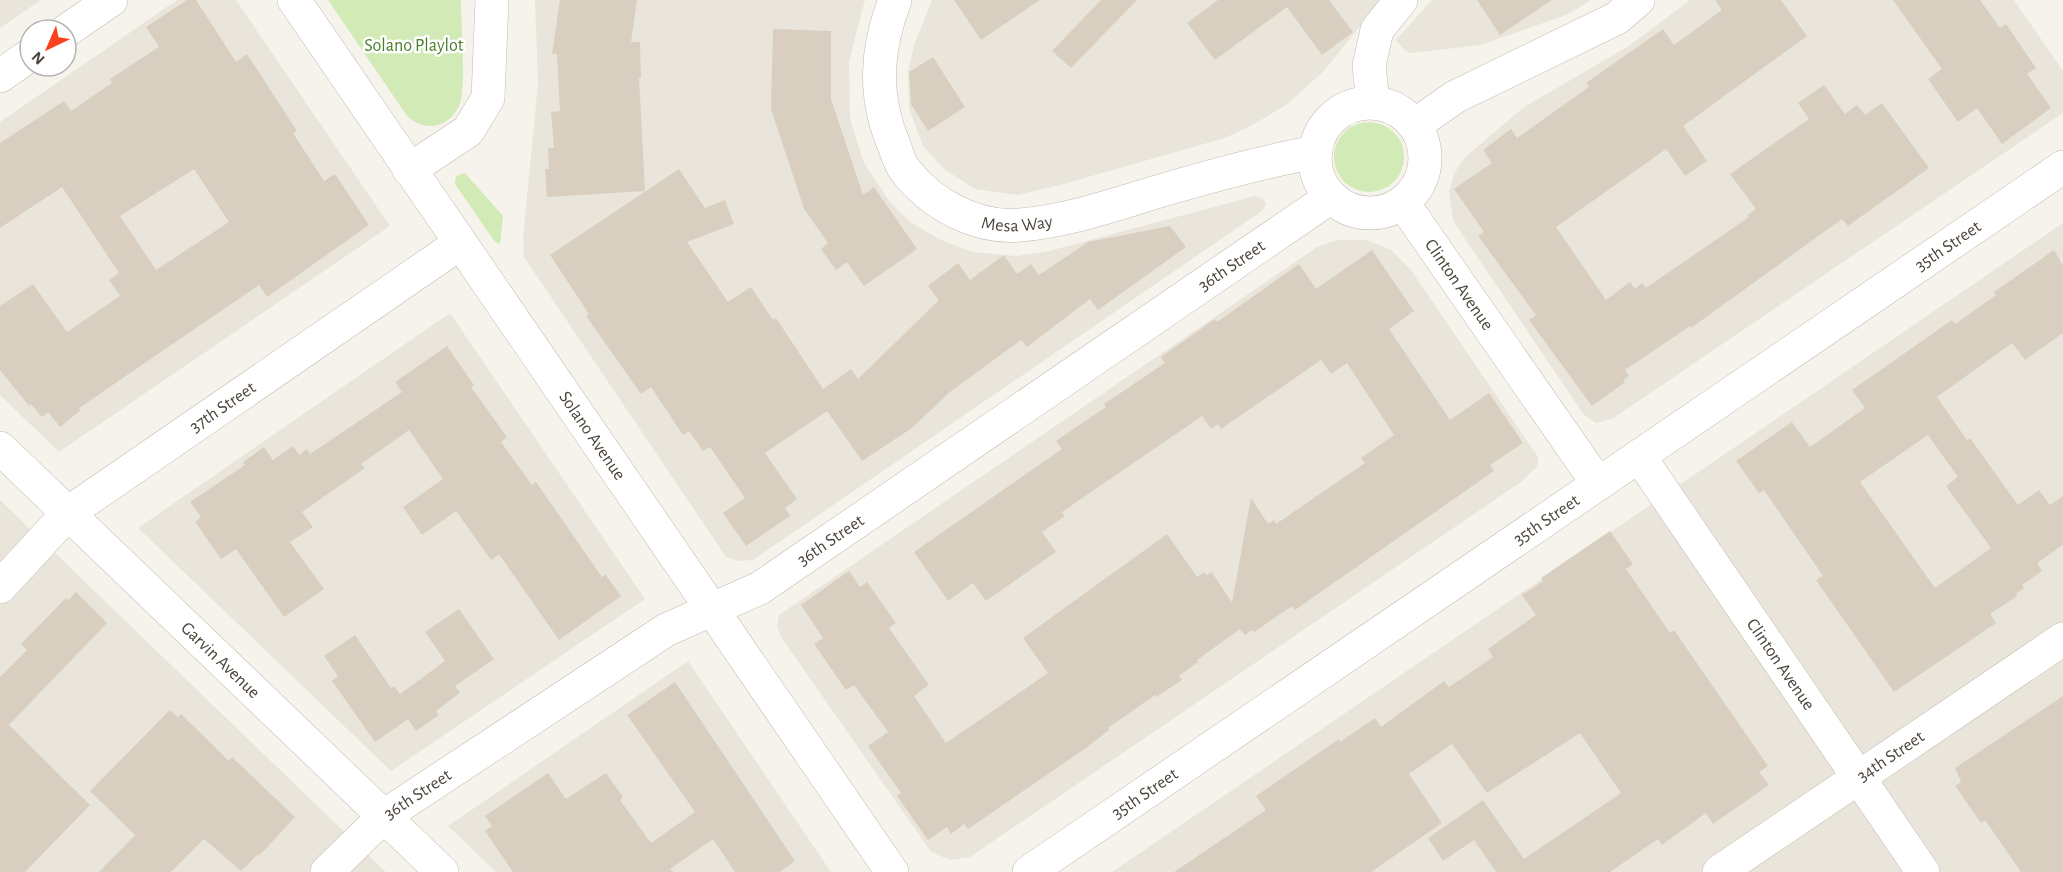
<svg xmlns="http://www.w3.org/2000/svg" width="2063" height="872" font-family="'Alegreya Sans',sans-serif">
<rect width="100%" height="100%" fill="#f6f3ec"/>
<path fill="#eae5da" d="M0,0h41l-41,28z
M177,0h59l154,226 -331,226 -59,-57v-273z
M535,0h330l-16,61 1,58 14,44 26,39 20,20 31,18 32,12 43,4 33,-5 206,-55 8,3 3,6 -4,6 -509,349 -15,1 -12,-4 -202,-300 -1,-19 15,-154z
M932,0h449l-57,71 -38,34 -30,18 -31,15 -165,47 -43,10 -42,-6 -31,-20 -21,-23 -14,-38 -1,-36 6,-27z
M1432,0h159l-25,15 -85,30 -70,8 -6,-2 -9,-11z
M1690,0h324l49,71v42l-451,306 -16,4 -12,-8 -131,-194 -4,-29 5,-18 10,-16 60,-51 105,-61z
M2063,223v649h-951l509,-347z
M1337,240h30l24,10 20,20 127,187v9l-17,16 -551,375 -20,3 -19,-8 -150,-215 -4,-11 2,-11 538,-368z
M450,313l195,286 -254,172 -253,-243z
M0,500l386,372h-386z
M688,661l143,211h-335l-48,-46z"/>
<path fill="#d2eab5" d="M328,0h133c0,24 5,83 -1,103 -4,12 -15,22 -27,23 -11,0 -18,-3 -26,-10z
M1334 157a35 35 0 1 1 70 0a35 35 0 1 1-70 0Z
M465,173l38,43 -3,28 -5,-2 -40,-58 1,-8z"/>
<path fill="#d8cfc1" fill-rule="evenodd" d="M187,0h9l40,62 11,-8 50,77 -4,2 31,48 11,-7 34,51 -102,72 -8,-12 -180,123 2,2 -21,17 -12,-15 -6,5 -11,-13 -2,2 -29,-36v-64l33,-22 34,48 53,-36 -11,-16 10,-7 -57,-86 -62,41v-85l64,-42 7,10 41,-28 -2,-4 49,-32 -13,-20zM194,169l35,53 -73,48 -36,-54z
M560,0h77l-6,42h9l1,36h-2l6,113 -98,6 -2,-28h4l-1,-21h6l-3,-36 9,-1 -3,-57h-5z
M954,0h86l-59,40z
M1101,0h36l-66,68 -19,-17z
M1218,0h111l24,32 -31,23 -35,-48 -72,53 -28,-37z
M1477,0h75l-52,35z
M1715,0h66l26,36 -124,90 24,35 -22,15 -19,-27 -110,78 50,73 24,-18 5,7 7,-6 4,5 103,-71 -2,-2 9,-6 -26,-35 79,-55 -11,-16 26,-18 21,29 12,-9 8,10 17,-12 47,65 -81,58 -6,-7 -151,109 -1,-2 -65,44 4,6 -5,4 1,2 -33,24 -63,-86 7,-5 -58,-79 6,-4 -30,-43 38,-26 -9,-13 28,-21 6,9 72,-51 -3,-4 77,-54 11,16 48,-35z
M1893,0h87l20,28 6,-4 30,44 -9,6 24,34 -49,36 -25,-36 -19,14 -30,-43 14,-10z
M773,29l58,2v68l32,96 11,-8 43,62 -53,37 -17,-24 -11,8 -15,-21 7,-6 -24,-34 -33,-100z
M933,57l32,50 -37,24 -17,-27 -2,-32z
M679,169l26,39 20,-8 9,24 -47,18 41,60 23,-15 22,33 3,-2 47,71 28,-20 7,10 81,-79 -11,-14 30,-23 12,17 34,-25 13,19 14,-10 8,11 49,-33 82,-16 16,21 -88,63 -8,-11 -63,48 -6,-7 -71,52 -38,36 -50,33 -35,-50 -62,42 32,46 -12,9 5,8 -44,30 -23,-33 22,-15 -35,-51 -7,4 -14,-20 -6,4 -32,-48 -10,7 -55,-78 3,-2 -39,-59z
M1372,250l42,61 -25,18 61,91 39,-27 34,50 -33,22 4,6 -199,139 -3,-4 -38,26 -2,-2 -7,5 -5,-6 -43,31 1,2 -19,14 3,4 -26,17 -1,-2 -47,33 1,2 -23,18 -118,81 -4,-5 -13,10 -4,-7 -19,13 -31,-44 4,-3 -33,-47 20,-14 -34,-47 -8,5 -32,-46 9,-6 -22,-33 48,-34 11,16 7,-5 29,41 -7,5 40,57 -15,11 32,47 102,-70 -25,-35 144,-104 30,43 7,-5 2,3 6,-3 20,31 19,-105 17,26 6,-4 2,4 89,-61 -4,-5 33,-23 -47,-72 -16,11 -10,-14 -100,69 -3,-5 -7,5 -9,-13 -140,96 3,4 -23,16 14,20 -70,49 -13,-18 -25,18 -34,-49 148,-103 -6,-8 50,-34 -2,-3 61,-41 -4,-6 54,-38 2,3 82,-58 17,25z
M2054,250l9,16v67l-38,27 -13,-17 -75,54 30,43 3,-2 48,67 21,-15 11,15 13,-9v49l-26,18 5,8 -20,14 2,3 -8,6 1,2 -27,18 6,9 -102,69 -78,-112 7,-4 -59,-86 -5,3 -23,-32 56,-39 18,25 55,-39 -13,-18 100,-70 3,4 41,-29 -2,-3zM1928,435l30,42 -12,9 45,62 -56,40 -75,-106z
M447,346l27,39 -3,2 36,50 -6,5 31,43 4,-3 66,95 3,-3 16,22 -62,44 -60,-86 -8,6 -35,-49 -34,24 -19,-28 40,-28 -34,-49 -48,34 4,4 -63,44 11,15 -23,15 34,47 -40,28 -48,-68 -15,10 -26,-37 6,-5 -11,-15 55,-37 -2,-3 21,-15 9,13 20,-14 6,9 8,-6 3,5 92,-62 -7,-10z
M1610,531l23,33 -7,5 44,64 4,-3 94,136 -9,6 10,13 -56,39 -7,-11 -44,32 -4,-6 -48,33h-114l-22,-32 -31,21 -15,-23 55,-38 41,59 97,-66 -41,-60 -93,60 -35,-49 -43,30 33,49 -71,49h-197l92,-62 -10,-14 83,-57 1,3 35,-24 6,9 63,-46 5,6 44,-30 -5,-8 48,-34 -14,-20 21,-14 -2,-3z
M76,592l31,31 -98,102 81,80 -65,67h-25v-195l27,-27 -6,-6 45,-46 2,2z
M459,609l35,50 -39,27 5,7 -24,18 3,4 -23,16 -8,-12 -33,23 -43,-61 6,-5 -14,-20 31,-21 36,53 3,-2 6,8 45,-33 -20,-29z
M675,682l120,179 -15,11h-45l-22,-33 -43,30 3,3h-160l-28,-41 7,-5 -7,-10 63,-43 18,26 40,-26 17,24 -3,3 31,43 44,-31 -68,-97z
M2063,696v176h-42l-36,-52 -4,3 -26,-37 6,-4 -6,-14z
M170,710l8,7 3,-3 48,47 3,-4 63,60 -36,39 -1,-2 -17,17 -37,-32 -33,33h-72l36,-37 -45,-44z"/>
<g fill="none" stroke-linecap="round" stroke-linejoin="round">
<defs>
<g id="minor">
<path id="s1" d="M294,0l598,872"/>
<path id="s2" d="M895,0c-19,49 -22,96 -1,145 3,8 6,19 11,25 26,34 71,59 115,55 51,-4 101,-23 150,-37 48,-14 96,-27 146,-36"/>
<path d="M66,31l45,-31"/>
<path d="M0,76l30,-21"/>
<circle cx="1370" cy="158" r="55"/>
<path d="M1373,103l-4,-37 8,-36 24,-30"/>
<path d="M1415,125l40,-28 162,-79 21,-18"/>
<path d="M409,170l59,-39 20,-33 4,-98"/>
<path id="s3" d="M1403,203l195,281"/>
<path id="s4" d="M0,448l442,424"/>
<path id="s5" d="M1639,456l284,416"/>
<path id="s6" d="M0,587l68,-74 391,-269"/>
<path id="s7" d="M327,872l57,-56 282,-186 94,-42 571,-391"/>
<path id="s8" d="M1029,872l1034,-705"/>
<path id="s9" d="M1719,872l344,-233"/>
</g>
</defs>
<use href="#minor" stroke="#c2bbae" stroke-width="34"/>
<use href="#minor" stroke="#fff" stroke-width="33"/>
</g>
<g text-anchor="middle" stroke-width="5" stroke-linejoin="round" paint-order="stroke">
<g font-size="18" fill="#4a7f2a" stroke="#fff">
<text x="414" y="51">Solano Playlot</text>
</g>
<g font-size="18" fill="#4b4439" stroke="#fff">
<text dy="6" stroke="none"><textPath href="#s2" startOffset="306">Mesa Way</textPath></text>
<text dy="6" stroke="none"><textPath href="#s8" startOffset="1112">35th Street</textPath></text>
<text dy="6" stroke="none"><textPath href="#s7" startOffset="1092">36th Street</textPath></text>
<text dy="6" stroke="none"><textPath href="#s3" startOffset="99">Clinton Avenue</textPath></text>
<text dy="6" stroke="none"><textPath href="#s6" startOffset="288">37th Street</textPath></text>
<text dy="6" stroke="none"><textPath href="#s1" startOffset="528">Solano Avenue</textPath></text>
<text dy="6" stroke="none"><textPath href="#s8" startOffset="626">35th Street</textPath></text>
<text dy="6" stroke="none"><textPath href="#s7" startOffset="606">36th Street</textPath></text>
<text dy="6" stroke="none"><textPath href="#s4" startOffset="306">Garvin Avenue</textPath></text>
<text dy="6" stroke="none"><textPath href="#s5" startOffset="252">Clinton Avenue</textPath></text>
<text dy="6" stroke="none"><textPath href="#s9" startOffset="207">34th Street</textPath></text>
<text dy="6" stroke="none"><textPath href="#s7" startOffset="120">36th Street</textPath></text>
<text dy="6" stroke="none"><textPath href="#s8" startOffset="140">35th Street</textPath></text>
</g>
</g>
<g transform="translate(48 48) rotate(224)"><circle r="28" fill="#ffffff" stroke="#b7b4b0" stroke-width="1.5"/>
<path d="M0-4.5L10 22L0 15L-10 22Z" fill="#fc3f1d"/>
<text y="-9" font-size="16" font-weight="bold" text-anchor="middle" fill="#4b4439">N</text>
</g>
</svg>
